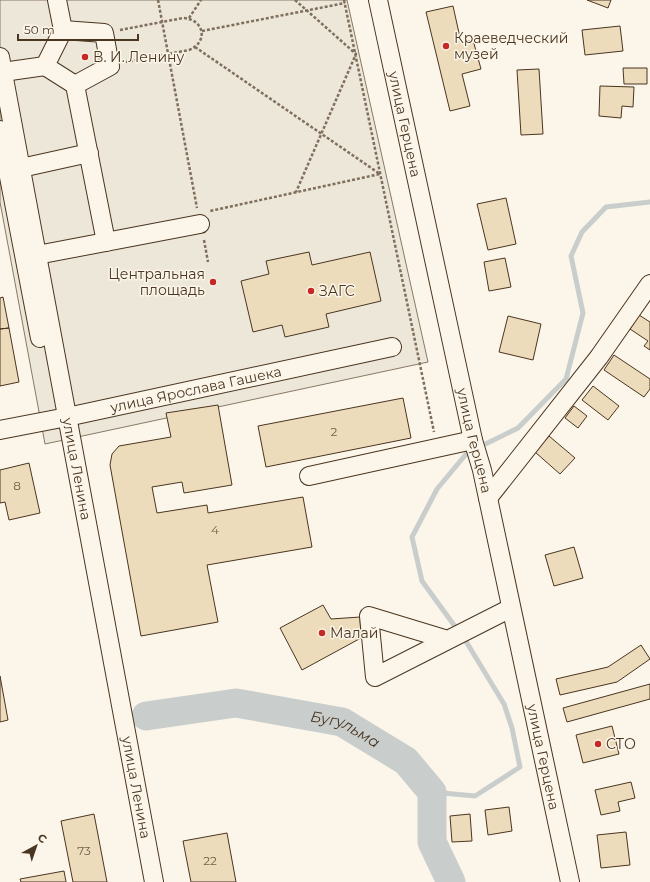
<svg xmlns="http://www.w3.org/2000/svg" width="650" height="882" font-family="Montserrat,sans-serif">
<rect width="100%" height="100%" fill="#fbf6e9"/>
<path fill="#ede7d9" stroke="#887966" d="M0,0h347l81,362 -383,82 -45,-242z"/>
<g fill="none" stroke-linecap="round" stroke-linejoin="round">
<path stroke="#c9cecd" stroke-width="5" d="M432,792l43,4 45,-29 -8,-39 -8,-24 -37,-61 -45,-62 -10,-44 25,-48 30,-36 51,-25 48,-49 17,-66 -12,-57 11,-24 24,-25 44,-5"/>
<path stroke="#c9cecd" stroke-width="29" id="s1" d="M146,716l90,-13 106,19 64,39 26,31v50l19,40"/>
</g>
<path fill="#ecdcbc" stroke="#4a3520" d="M587,0h24l-3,8z
M453,6l8,36 12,-2 8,29 -19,5 8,32 -20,5 -24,-99z
M620,26l3,25 -38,4 -3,-25z
M623,68h24v16h-23z
M539,69l4,65 -22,1 -4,-65z
M600,86l34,1 -1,20 -11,-1 -1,12 -22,-2z
M506,198l10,46 -28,6 -11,-46z
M309,252l3,13 58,-13 11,49 -55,13 3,13 -44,10 -3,-12 -29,7 -12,-51 28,-7 -3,-13z
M505,258l6,29 -22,4 -5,-29z
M3,297l6,31 -9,1v-31z
M639,315l11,7v28l-6,-4 4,-5 -18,-12z
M508,316l33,8 -8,36 -34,-8z
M9,328l10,54 -19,4v-57z
M614,355l36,24v10l-6,8 -40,-27z
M593,386l26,20 -11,14 -26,-20z
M403,398l8,40 -145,29 -8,-41z
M218,405l14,80 -48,8 -2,-11 -30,5 5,26 50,-8 1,8 95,-16 9,50 -105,18 11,57 -77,14 -31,-171 2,-11 7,-8 52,-9 -5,-24z
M574,406l13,10 -9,12 -13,-10z
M549,436l26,22 -15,16 -25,-22z
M29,463l11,50 -31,7 -4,-18 -5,1v-33z
M574,547l9,31 -29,8 -9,-31z
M323,605l8,14 29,-2 1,21 -59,32 -22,-42z
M641,645l9,14 -33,23 -57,13 -4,-16 52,-12z
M0,676l8,44 -8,2z
M650,684v15l-83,23 -4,-14z
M612,726l7,28 -36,9 -7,-28z
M631,782l4,16 -17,4 2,9 -19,4 -6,-25z
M509,807l3,24 -24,4 -3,-25z
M94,814l13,68h-34l-12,-61z
M470,814l2,27 -20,1 -2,-26z
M626,832l4,33 -29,3 -4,-33z
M227,833l9,49h-45l-8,-41z
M64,871l2,11h-45l-1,-3z"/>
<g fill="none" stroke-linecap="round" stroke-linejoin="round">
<defs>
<g id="minor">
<path d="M57,0l6,30 -18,36 30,19 31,157"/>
<path id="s2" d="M378,0l95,440 9,30 88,412"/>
<path d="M63,30l41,3 6,33 -35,19"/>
<path id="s3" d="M0,57l154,825"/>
<path d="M3,72l42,-6"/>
<path d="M0,130l40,208"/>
<path d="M21,168l68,-15"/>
<path d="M37,255l163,-31"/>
<path id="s4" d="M0,430l67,-13 325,-70"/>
<path d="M309,476l164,-36"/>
<path d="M488,498l111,-141 51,-73"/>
<path d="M448,640l-79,-24 6,61 136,-69"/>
</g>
</defs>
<use href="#minor" stroke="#4a3520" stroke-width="20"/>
<path stroke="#7f6f5c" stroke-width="2.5" stroke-dasharray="3 2" stroke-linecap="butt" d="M158,0l39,208
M295,0l61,54 -60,138
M344,0l90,432
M189,18l12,-18
M120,30l63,-12c21,1 26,24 6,32l-63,12
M202,31l143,-28
M195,47l185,127 -170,37
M204,240l4,22"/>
<use href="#minor" stroke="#fbf6e9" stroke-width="18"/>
</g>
<g fill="#c62828" stroke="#fbf6e9" stroke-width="1.5">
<circle cx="446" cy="46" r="4"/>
<circle cx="85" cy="57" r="4"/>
<circle cx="213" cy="282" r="4"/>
<circle cx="311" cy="291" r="4"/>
<circle cx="322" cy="633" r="4"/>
<circle cx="598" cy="744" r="4"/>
</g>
<g text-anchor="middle" stroke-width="3" stroke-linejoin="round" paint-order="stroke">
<g font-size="12" fill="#725f47">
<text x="334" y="436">2</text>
<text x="17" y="490">8</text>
<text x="215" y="534">4</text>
<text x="84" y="855">73</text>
<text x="210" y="865">22</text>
</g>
<g font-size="14" fill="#4a3520" stroke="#fbf6e9" text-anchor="start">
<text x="454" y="43">Краеведческий<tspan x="454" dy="16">музей</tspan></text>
<text x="93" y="62">В. И. Ленину</text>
<text x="205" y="279" text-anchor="end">Центральная<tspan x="205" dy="16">площадь</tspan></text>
<text x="319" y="296">ЗАГС</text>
<text x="330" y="638">Малай</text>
<text x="606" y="749">СТО</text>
</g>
<g font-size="14" fill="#4a3520" stroke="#fbf6e9">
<text dy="5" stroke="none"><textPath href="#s2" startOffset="127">улица Герцена</textPath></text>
<text dy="5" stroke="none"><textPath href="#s4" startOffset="200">улица Ярослава Гашека</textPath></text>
<text dy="5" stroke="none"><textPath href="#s2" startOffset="451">улица Герцена</textPath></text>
<text dy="5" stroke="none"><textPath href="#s3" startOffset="419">улица Ленина</textPath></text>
<text dy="5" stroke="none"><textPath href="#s2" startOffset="775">улица Герцена</textPath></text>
<text dy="5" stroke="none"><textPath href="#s3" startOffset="743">улица Ленина</textPath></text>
</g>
<g font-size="15" font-style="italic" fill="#4a3520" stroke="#fbf6e9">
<text dy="5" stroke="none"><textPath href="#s1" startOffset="204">Бугульма</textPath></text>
</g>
</g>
<g transform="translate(36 846) rotate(40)" stroke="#fbf6e9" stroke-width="3" paint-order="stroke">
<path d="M0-3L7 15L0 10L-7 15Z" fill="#4a3520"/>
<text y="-6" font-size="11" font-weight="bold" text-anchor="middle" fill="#4a3520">С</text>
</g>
<path d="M18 34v6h120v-6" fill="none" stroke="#4a3520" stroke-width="2"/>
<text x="24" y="34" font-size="12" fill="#4a3520" stroke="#fbf6e9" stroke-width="3" paint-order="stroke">50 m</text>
</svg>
